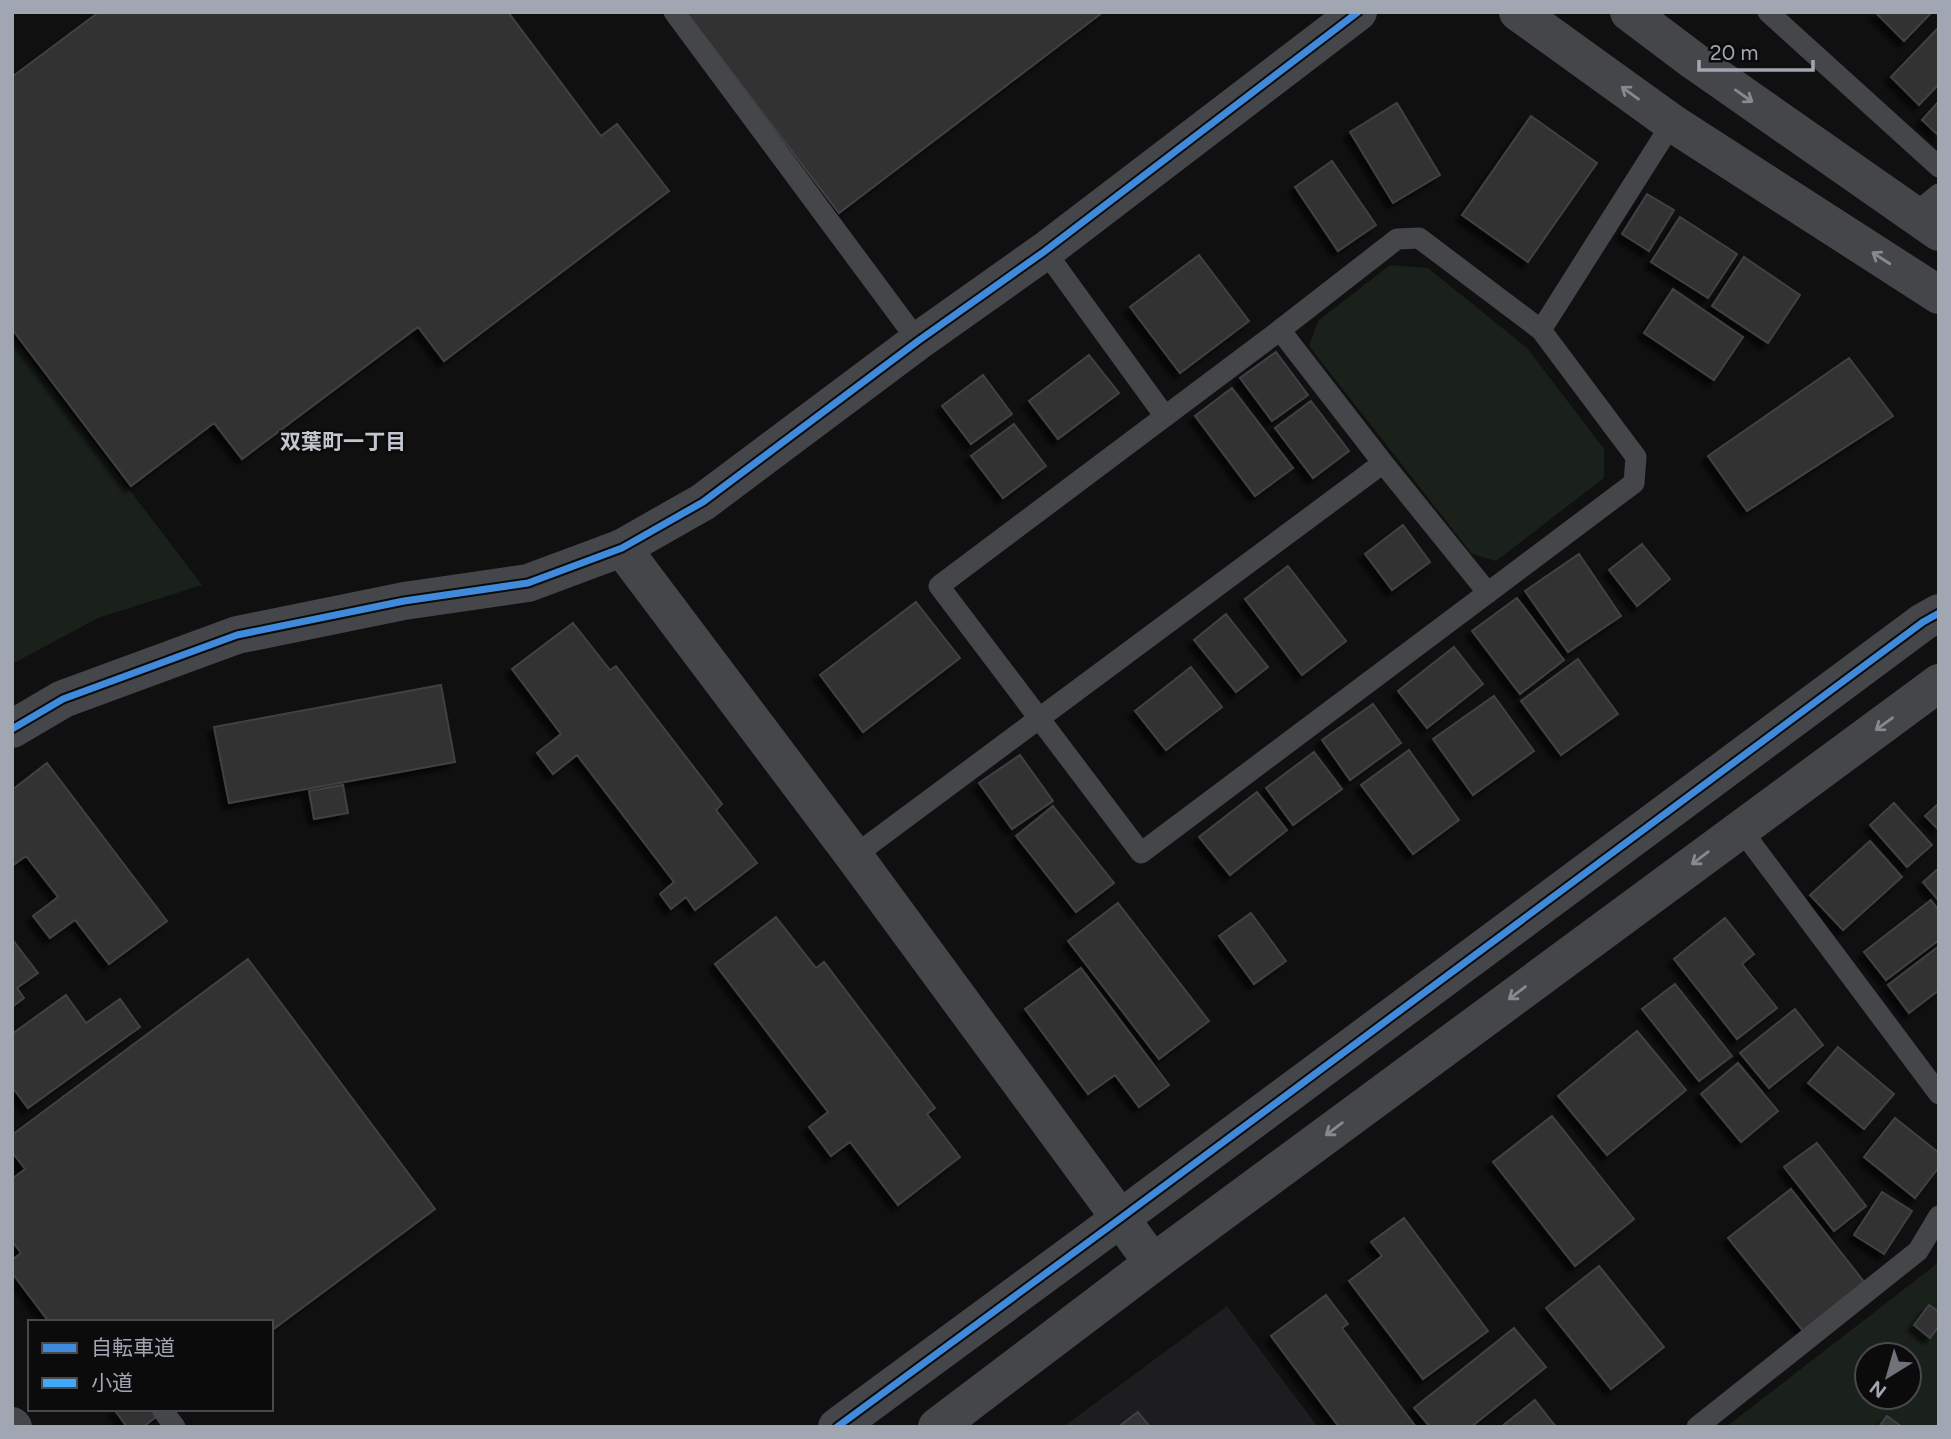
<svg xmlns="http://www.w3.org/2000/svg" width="1951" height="1439" font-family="Figtree,'Noto Sans JP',sans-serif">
<defs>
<filter id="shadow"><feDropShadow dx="-6" dy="6" stdDeviation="2" flood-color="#0009"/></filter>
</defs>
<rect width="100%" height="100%" fill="#101011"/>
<path fill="#1d1d1f" d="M1227,1306l91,121h-255z"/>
<path fill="#1a211b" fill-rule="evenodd" d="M1390,265l38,3 99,80 77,101v29l-108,83 -24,-7 -163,-208 9,-25z
M12,336l190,249 -104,33 -86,46z
M1939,1259v168h-213l208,-161zM1867,1355h42v42h-42z"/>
<path fill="#313133" stroke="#404144" stroke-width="2" filter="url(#shadow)" d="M99,12h409l93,124 16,-12 52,67 -225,170 -26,-34 -176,132 -28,-36 -83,63 -119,-157v-252z
M686,12h417l-264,201z
M1875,12h57l-28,29z
M1939,27v57l-20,21 -28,-28z
M1939,101v35l-17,-16z
M1397,103l43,72 -47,28 -43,-71z
M1531,116l66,47 -69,99 -66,-47z
M1332,161l44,64 -38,26 -43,-64z
M1647,194l27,16 -25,41 -27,-17z
M1680,217l57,37 -29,44 -57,-36z
M1199,255l50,66 -69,52 -50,-66z
M1744,257l56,38 -32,48 -56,-37z
M1673,289l70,48 -29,43 -70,-47z
M1276,352l32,43 -36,26 -32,-43z
M1089,355l30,38 -61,46 -29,-38z
M1849,358l44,58 -146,95 -39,-55z
M983,375l29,39 -41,30 -29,-38z
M1232,388l61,80 -38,28 -60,-80z
M1311,401l38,50 -36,27 -38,-50z
M1014,424l32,42 -43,32 -32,-42z
M1403,525l27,37 -38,28 -27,-36z
M1642,544l28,35 -33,27 -28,-36z
M1579,554l42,62 -53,36 -43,-61z
M1288,566l58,75 -44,34 -57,-76z
M1517,598l47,62 -44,34 -48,-63z
M916,602l44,56 -97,74 -43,-57z
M1226,614l42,53 -32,25 -42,-52z
M573,623l37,47 6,-4 106,138 -6,6 41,53 -62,47 -9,-13 -15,12 -11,-15 14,-12 -97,-127 -24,19 -16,-21 24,-19 -49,-65z
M1454,647l29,37 -56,44 -29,-37z
M1578,659l40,55 -57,41 -40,-54z
M1191,667l31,40 -56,43 -31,-39z
M441,685l14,77 -226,41 -15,-76z
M1494,696l40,55 -61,44 -40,-56z
M1373,704l28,39 -51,37 -28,-40z
M1409,750l50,70 -46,34 -52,-69z
M1314,752l28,37 -49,36 -27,-37z
M1020,755l33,46 -41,28 -33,-46z
M47,763l120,158 -58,43 -34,-44 -25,18 -17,-22 25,-19 -32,-41 -14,10v-76z
M343,785l5,28 -34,6 -5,-28z
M1257,792l30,38 -57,45 -31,-38z
M1894,803l38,42 -25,22 -37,-42z
M1939,803v27l-14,-14z
M1053,806l61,77 -38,29 -60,-76z
M1870,841l32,36 -59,53 -33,-35z
M1939,868v33l-16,-19z
M1931,900l8,11v29l-53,40 -22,-28z
M1118,903l91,118 -50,38 -91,-118z
M1251,913l35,48 -32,23 -35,-48z
M776,917l40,51 8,-6 111,146 -8,6 33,43 -62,48 -48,-63 -19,14 -22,-29 19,-15 -113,-148z
M1725,918l29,36 -12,10 35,44 -40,31 -63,-80z
M12,939l26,34 -21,15 7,10 -12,9z
M1939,946v44l-30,23 -21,-28z
M248,959l187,250 -164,122v-9h-222l-37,-49v-13l9,-7 -9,-12v-62l13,-10 -13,-17v-17z
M1081,968l88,117 -30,22 -24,-32 -27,19 -63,-85z
M1675,984l57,72 -33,25 -57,-72z
M66,995l20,28 34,-24 20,28 -112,81 -16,-21v-53z
M1795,1009l28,36 -54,43 -29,-35z
M1637,1031l49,59 -79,65 -49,-59z
M1838,1047l56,47 -30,35 -56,-46z
M1738,1063l40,48 -37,31 -40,-48z
M1552,1116l82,103 -59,47 -82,-104z
M1895,1118l44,35v14l-24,31 -51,-41z
M1817,1143l49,63 -32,25 -50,-64z
M1791,1189l74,94 -61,49 -76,-94z
M1882,1192l30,19 -28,43 -30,-19z
M1404,1218l84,113 -65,48 -74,-98 33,-25 -11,-14z
M1599,1266l65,81 -53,42 -65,-81z
M1326,1295l22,29 -6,4 74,99h-77l-68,-91z
M1929,1305l10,7v14l-9,12 -16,-13z
M1514,1328l32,39 -75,60h-41l-16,-19z
M1535,1400l21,27h-55z
M114,1409h52l-23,18h-16z
M1138,1412l12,15h-32z
M1887,1416l15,11h-23z"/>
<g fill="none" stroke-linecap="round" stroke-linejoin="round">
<path stroke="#454649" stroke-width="21" d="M674,12l244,329
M1768,12l171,155
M1913,215l26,-21
M1045,251l119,164
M1280,330l103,133 105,130
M1541,330l95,127 -2,26 -493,370 -202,-267 341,-256 117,-91 22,-1 122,92 131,-207
M1740,828l199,266
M854,856l529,-393
M163,1411l12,16
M1697,1427l221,-176 21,-35"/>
<path stroke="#454649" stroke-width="38" d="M622,548l232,308 299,407"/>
<path stroke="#454649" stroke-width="38" d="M1518,12l154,111 267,172
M1629,12l65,49 245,171
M12,729l51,-30 174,-64 167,-34 124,-18 94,-35 81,-46 215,-161 127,-90 313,-239
M12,1426l1,1
M837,1427l284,-209 802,-596 16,-9
M937,1427l216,-164 786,-580"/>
<path stroke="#3fa9f5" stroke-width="5" stroke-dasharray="10 5" stroke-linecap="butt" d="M1938,742h1"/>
<defs>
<path id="cycleway" d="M12,729l51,-30 174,-64 167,-34 124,-18 94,-35 81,-46 215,-161 127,-90 313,-239
M837,1427l284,-209 802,-596 16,-9"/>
</defs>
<use href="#cycleway" stroke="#0b0b0c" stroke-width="11"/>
<use href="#cycleway" stroke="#408adc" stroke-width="7"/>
</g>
<defs><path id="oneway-shaft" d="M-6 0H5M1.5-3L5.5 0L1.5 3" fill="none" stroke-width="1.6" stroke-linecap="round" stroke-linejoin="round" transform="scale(1.75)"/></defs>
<g stroke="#858a92">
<use href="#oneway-shaft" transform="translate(1630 93) rotate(-144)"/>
<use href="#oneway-shaft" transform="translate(1744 96) rotate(35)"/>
<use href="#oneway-shaft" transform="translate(1881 258) rotate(-147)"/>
<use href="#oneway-shaft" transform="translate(1884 724) rotate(144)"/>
<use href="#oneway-shaft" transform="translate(1700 858) rotate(143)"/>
<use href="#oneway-shaft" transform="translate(1517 993) rotate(143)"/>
<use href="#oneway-shaft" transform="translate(1334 1129) rotate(143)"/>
</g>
<g text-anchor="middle" stroke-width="5" stroke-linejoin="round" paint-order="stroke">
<g font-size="21" font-weight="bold" fill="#c2c6ce" stroke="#0b0b0c">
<text x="343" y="449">双葉町一丁目</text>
</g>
</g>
<rect width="1951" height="1439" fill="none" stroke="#a1a7b2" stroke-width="28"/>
<rect x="28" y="1320" width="245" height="91" fill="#0b0b0c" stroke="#47494e" stroke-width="2"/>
<rect x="42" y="1343" width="35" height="10" fill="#408adc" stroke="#47494e" stroke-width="2"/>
<text x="91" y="1355" font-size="21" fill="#a1a7b2">自転車道</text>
<rect x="42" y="1378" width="35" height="10" fill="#3fa9f5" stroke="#47494e" stroke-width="2"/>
<text x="91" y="1390" font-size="21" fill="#a1a7b2">小道</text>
<g transform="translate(1888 1376) rotate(217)"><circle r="33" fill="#0b0b0c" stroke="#47494e" stroke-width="2"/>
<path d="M0-5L12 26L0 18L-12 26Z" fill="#6e727a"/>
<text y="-10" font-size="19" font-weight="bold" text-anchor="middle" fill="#a1a7b2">N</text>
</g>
<path d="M1699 60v10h114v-10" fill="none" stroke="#a1a7b2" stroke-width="3.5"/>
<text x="1710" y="60" font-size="21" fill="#a1a7b2" stroke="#0b0b0c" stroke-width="5" paint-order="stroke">20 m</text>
</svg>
